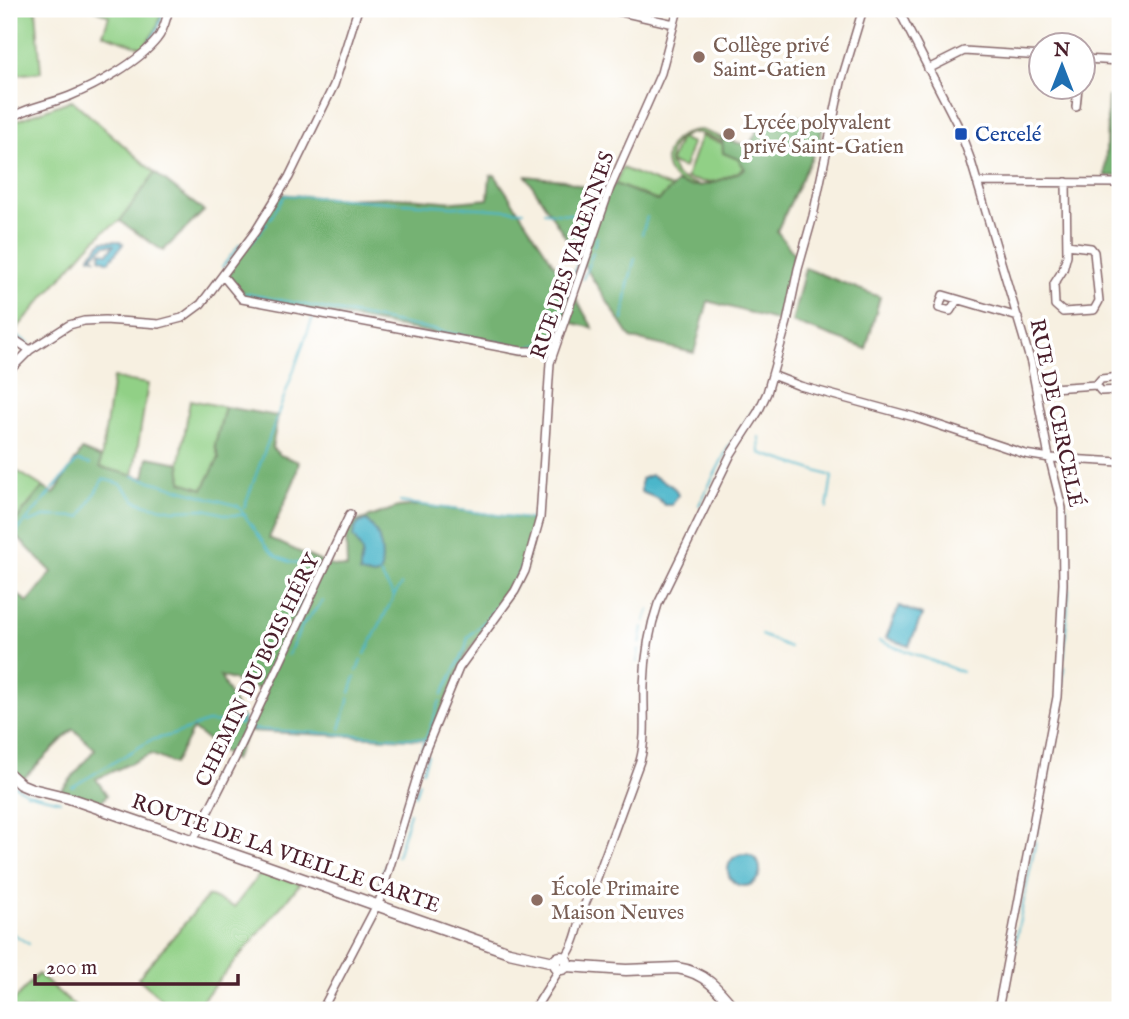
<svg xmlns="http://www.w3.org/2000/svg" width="1129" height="1019" font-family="'IM FELL English',serif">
<rect width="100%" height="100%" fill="#fff"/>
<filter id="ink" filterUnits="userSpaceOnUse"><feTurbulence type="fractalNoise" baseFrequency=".0143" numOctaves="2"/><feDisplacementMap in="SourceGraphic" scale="14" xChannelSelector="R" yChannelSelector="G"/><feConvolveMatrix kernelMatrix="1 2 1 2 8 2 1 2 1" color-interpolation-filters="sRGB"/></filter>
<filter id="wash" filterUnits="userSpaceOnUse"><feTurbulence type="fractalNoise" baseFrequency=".00686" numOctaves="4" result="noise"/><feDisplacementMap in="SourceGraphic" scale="28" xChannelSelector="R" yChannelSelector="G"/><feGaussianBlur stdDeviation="1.57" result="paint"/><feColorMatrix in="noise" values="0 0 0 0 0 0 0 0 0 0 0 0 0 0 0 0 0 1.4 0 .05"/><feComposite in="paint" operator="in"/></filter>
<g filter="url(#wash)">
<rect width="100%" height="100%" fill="#f7f0e1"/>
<path fill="#91d086" stroke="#6e7858" stroke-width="2" fill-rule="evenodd" d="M9,9h27l5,63 -27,3 -4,-3z
M95,9h68l-6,19 -14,20 -40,-14 6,-18z
M72,100l83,73 -35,48 -17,11 -16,16 -74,85 -4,-2v-182l2,-21 4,-7z
M701,130l79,29c14,15 13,29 4,46 -6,4 -14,6 -21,6 -12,1 -77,-22 -86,-30 -25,-21 -4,-51 24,-51zM691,133h8l23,8 -1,2 -20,-7 -15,42c27,9 35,2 60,-10l-8,-9 -14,-6 -1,-12 57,22 5,7 3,18 -9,14 -16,6 -82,-29 -6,-5 -5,-11 14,5 8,-25 -12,-5 -10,25c-2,-15 7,-25 21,-30z
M622,168l50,20 -14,13 -43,-17z
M113,378l35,6 -15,92 -33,-9z
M190,400l35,7 -10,38 4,13 -16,31 -21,-6 -2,-21z
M9,466l34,21 -34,42z
M263,870l37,14 -106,126h-21l-35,-32 70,-82 26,11z
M38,974l41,36h-70v-4z"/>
<path fill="#74b273" stroke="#5f684f" stroke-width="2" fill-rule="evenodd" d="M1108,97l12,1v78h-15z
M791,114l32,12 -4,16 -42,89 17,23 -12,68 -74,-21 -14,52 -63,-15 -105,-162 38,4 39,14 12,-10 43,17 20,-19c20,11 48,-4 67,-13l-7,-10 -15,-6 -1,-15 27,8 9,-17z
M155,173l49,38 -41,40 -43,-30z
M495,175l74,112 24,41 -28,-7 -8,21 -25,10 -290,-55 -13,-22 1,-12 49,-69 63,5 55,-2 58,5 33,-3 2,-23z
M805,268l75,29 -14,52 -74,-27z
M225,407l53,9 -6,32 8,7 19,7 -4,17 -26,59 59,27 19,3 -1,-33 9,-13 43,-15 22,-2 115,15 -10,51 -59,84 -37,85 -181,-9 -14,29 -41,-31 -19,35 -23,-10 -55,25 11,16 -8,10 -38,-14 34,-42 -22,-20 -52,52 -12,-12v-180l19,13 24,-30 -43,-43 34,-42 11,7 28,-44 19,8 -1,9 44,11 4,-21 32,6 2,19 21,7 16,-31 -4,-13zM220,676l47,15 -19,39z"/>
<path fill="#4cb6ca" stroke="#4b6a7a" stroke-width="2" d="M103,241h16l4,3 -14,18 -9,-4 1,-6 7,1 6,-8h-8l-13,10 2,3 -5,-1v-2z
M651,475l18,9 6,5 3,6 -6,10h-8l-5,-6 -18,-7v-13z
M367,521c15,12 17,36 13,53l-6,2 -14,-3c-1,-22 9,-14 -7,-36 1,-9 5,-16 14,-16z
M899,606l23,9 -13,31 -23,-8z
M728 870a16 16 0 1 1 32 0a16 16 0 1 1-32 0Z"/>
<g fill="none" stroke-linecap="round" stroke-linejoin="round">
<path stroke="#4cb6ca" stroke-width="2" d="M150,42l8,-14 7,-19
M106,72l35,-21
M68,91l31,-15
M270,219l15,-24 238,16
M642,234l5,-17
M250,244l17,-21
M594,246l3,-9
M222,267l18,-23
M583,279l10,-27
M244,293l278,54
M623,320l5,-35 7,-27
M9,332l20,11
M531,347l22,-6 39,-125 -48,-4
M759,437l1,16 72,23 -5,32
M133,476l105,30 30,43 10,8 12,5 29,5 -5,12
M400,502l135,18 -8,30
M699,505l30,-59 25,-36
M244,508l69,-191
M28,523l19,-7 34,1 22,-38 18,5 15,17 11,4 27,5 31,-1 23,6h18
M9,541l68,-80 13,3
M9,547v-1
M394,596l7,-11
M296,612l14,-27
M645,621l4,-11
M761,635l28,12
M879,641l83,31
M640,644l3,-17
M365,654l29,-58 -14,-22
M288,655l15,-31 20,-23
M1064,657l5,-69 -3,-83
M637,662l2,-12
M357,671l4,-11
M350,693l5,-16
M442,695l23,-45 3,-13 17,-16 27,-33 13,-29
M251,729l174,10
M340,729l9,-31
M419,756l21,-55
M423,771l5,-16
M9,782l18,11 33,8
M410,784l7,-20
M72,787l79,-47 21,-5 35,-13 34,2 3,-6
M415,795l4,-12
M1037,834l21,-118 6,-49
M392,846l9,-28
M397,856l13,-43
M379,886l7,-22
M9,931l20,13
M653,964l13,-1
M1009,973l27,-133
M539,1010l9,-11
M1002,1010l2,-13"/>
</g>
</g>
<g filter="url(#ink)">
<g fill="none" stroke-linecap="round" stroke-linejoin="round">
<defs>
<path id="street" d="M608,9l66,15
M898,9l60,117 12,32 61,205 17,89 14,56 1,76 -6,113 -59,313
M1084,13v-4
M1084,59l36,2
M928,69l36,-18 78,5
M1076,107l2,-19
M9,119c18,-12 41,-15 61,-23 27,-11 69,-34 87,-57 7,-8 9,-20 12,-30
M977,182l143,1
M1066,182l1,73 -4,15 -9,14 1,21 8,7 31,-2 5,-9 -5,-49 -3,-4 -24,-3
M223,276l19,23 279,52h33
M957,300l-7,11 -11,-3 4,-13 75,22
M9,336l21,14
M9,371l21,-21 39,-25 15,-4 21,-1 54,4 23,-6 19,-14 54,-72 34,-55 45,-92 24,-76
M772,375l28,11 114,31 111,37 25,4 70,4
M1096,385l5,6 19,-1
M1037,389l59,-4 5,-6 19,-2
M193,841l41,-81 116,-246
M565,958c16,-21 14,-51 29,-72l46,-125c7,-25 3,-50 4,-76 1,-28 5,-55 14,-81l73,-150 27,-42 9,-19 20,-71 11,-53 15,-53 28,-134 22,-73
M322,1010l58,-111 45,-148 34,-83 56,-77 10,-20 15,-53 10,-155 60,-175 51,-115 17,-64
M534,1010l25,-40"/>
<path id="secondary" d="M9,774l11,10 12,5 37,9 183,63 257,91 45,10
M555 963a6 6 0 1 1 12 0a6 6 0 1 1-12 0Z
M567,966l59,4 51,-2c28,4 42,22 58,42"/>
</defs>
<use href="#street" stroke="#87686b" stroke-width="10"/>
<use href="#secondary" stroke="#87686b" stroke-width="13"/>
<use href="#street" stroke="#fff" stroke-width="7"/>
<use href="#secondary" stroke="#fff" stroke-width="10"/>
</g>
</g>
<g fill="#8d6e63" stroke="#fff" stroke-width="2.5">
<circle cx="699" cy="57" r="7"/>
<circle cx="729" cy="134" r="7"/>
<circle cx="537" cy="900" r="7"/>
</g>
<rect fill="#1a4fb4" stroke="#fff" stroke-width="2.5" x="954" y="127" width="14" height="14" rx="3.5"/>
<g text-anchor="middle" stroke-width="7" stroke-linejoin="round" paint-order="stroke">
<g font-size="21" fill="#785e54" stroke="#fff" text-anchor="start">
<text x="713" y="52">Collège privé<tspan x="713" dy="24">Saint-Gatien</tspan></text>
<text x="743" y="129">Lycée polyvalent<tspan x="743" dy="24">privé Saint-Gatien</tspan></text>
<text x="551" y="895">École Primaire<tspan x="551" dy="24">Maison Neuves</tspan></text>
</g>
<g font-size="21" fill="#164399" stroke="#fff" text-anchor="start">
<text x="975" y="141">Cercelé</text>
</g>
<g font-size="21" fill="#4a1f2b" stroke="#fff">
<text transform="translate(572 255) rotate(-71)" y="7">RUE DES VARENNES</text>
<text transform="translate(1057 413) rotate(78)" y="7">RUE DE CERCELÉ</text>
<text transform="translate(257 670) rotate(-64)" y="7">CHEMIN DU BOIS HÉRY</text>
<text transform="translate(286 853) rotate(19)" y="7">ROUTE DE LA VIEILLE CARTE</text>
</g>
</g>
<rect width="1129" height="1019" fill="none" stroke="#fff" stroke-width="35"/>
<g transform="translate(1062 66)"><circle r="33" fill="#ffffff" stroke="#b7a5aa" stroke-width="2"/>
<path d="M0-5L12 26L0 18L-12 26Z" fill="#1f6fb2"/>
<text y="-10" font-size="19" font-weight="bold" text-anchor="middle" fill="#4a1f2b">N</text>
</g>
<path d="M35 974v10h203v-10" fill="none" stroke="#4a1f2b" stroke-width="3.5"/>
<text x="46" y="974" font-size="21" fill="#4a1f2b" stroke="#ffffff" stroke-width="5" paint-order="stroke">200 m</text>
</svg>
